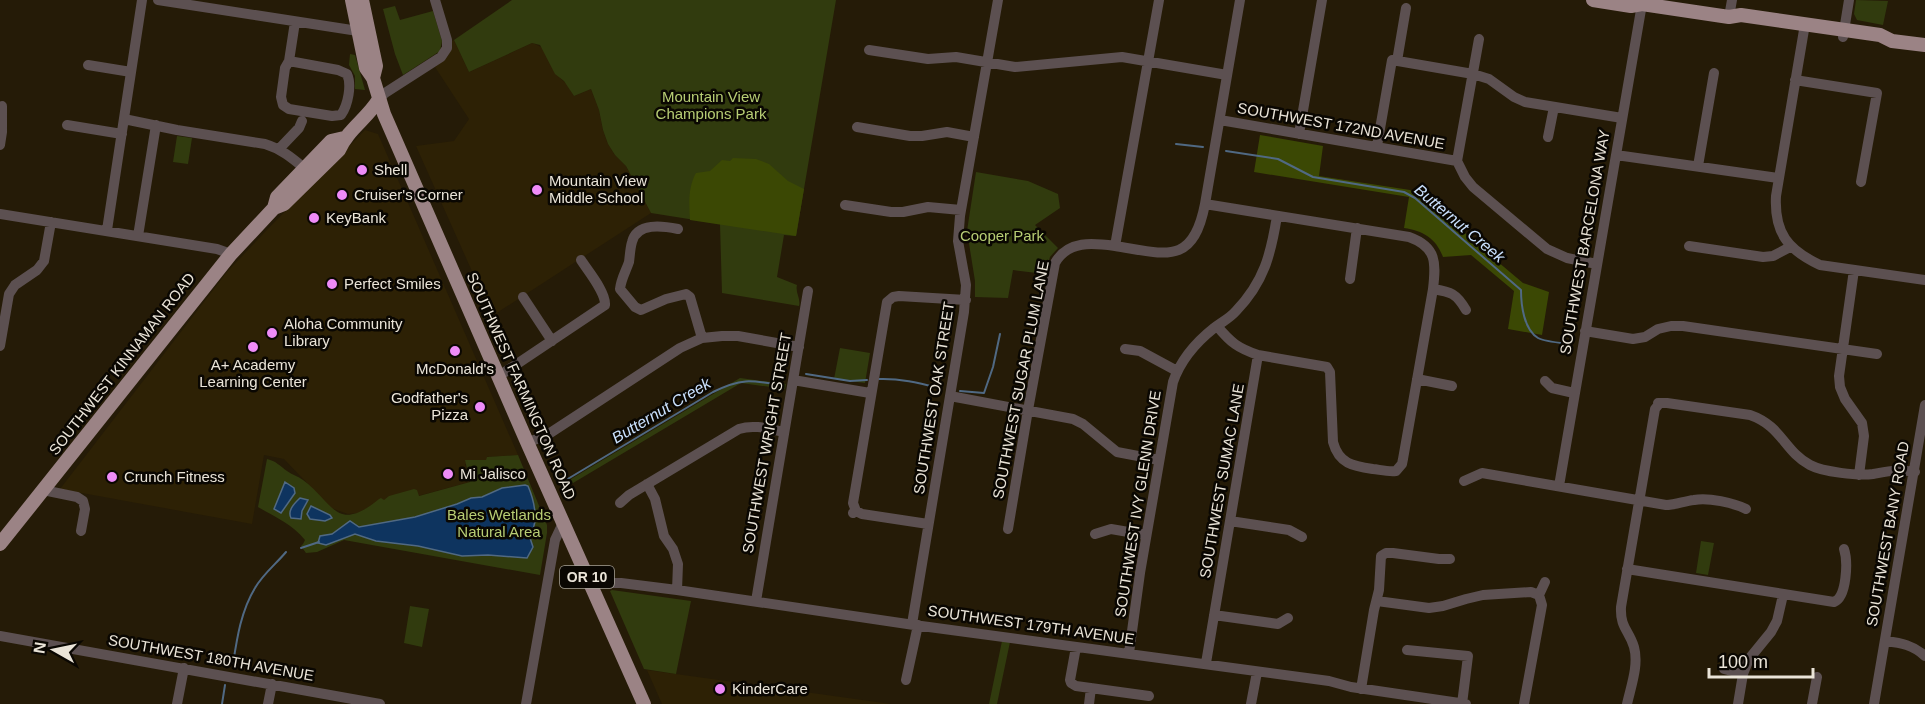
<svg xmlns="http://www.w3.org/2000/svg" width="1925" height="704" font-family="Arial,sans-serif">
<rect width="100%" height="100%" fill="#251b07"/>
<path fill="#2d2105" d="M454,40l15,32 63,-29 3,1 8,4 17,30 7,6 7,12 17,-7 8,21 4,20 5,14 7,11 11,11 25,47 -159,103 -76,-170 38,-5 15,-22 -34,-52 12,-10 4,-8 1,-8z
M365,130l13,4 140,321 -31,2v3l-22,4 5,18 -52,14 -34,4 -26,13 -10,1 -17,-6 -47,-49 -20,-4 -12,69 -192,-35 167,-217 37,-39z
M647,670l29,4 215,30h-229z"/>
<path fill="#313b0e" d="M512,0h324l-40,236 -12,-1 -7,42 20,8c-2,8 4,13 2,21l-77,-13 -2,-69 -69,-11 -25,-47 -11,-11 -7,-11 -5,-14 -4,-20 -8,-21 -17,7 -10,-15 -9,-7 -15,-29 -8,-2 -63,29 -15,-32z
M1856,0l32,1 -5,24 -26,-5 -3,-6z
M395,6l5,14 33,-9 9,30 -2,10 -37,24 -8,-21 -12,-45z
M350,54l5,1 10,35 -10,-1v-13l-6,-11z
M177,136l15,2 -4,26 -15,-2z
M976,172l52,9 30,13 2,14 -25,17 23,23 -8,9 -5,17 -32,-4 -5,28 -33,-1v-16l-8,-50z
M840,348l30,5 -5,30 -31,-4z
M740,378l46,6 -1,5 -44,-6 -173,103 -2,-4z
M518,455l29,70v8l-7,42 -196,-35 -27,12 -11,1 -5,-7 2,-2 2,-4c-13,-16 -30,-23 -47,-33l9,-48c9,2 13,7 20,12 5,4 11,5 16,9 31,23 33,54 76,19l2,-1 3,2 5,-4 25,-7 3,1 2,6 51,-14 -5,-22h21l1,-3z
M1701,541l13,2 -6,32 -12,-2z
M612,590l79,11 -15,73 -32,-5 -34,-78z
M410,606l19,3 -7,38 -18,-4z
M1002,641l8,1 -13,62h-8z"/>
<path fill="#3b4804" d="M1260,135l63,11 -4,30 91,14 31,19 31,31 51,43 26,9 -7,43 -34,-6 6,-38 -43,-36 -28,2c-7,-19 -20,-26 -39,-29l5,-31 -155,-25z
M733,158l23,1 13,5 19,17 16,8 -8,47 -106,-16c-1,-16 -2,-33 6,-47l14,-2 12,-11 8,1z"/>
<path fill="#0e345f" stroke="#506983" stroke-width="1.5" d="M285,482l9,6 1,5 -14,20 -7,-4z
M525,485l3,1c6,14 12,38 1,49l4,12 -6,11 -39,-3 -26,1 -44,-10 -42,-5 -21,-7 -29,11 -8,-2 2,-7 12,-2 18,-13 9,6 56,-10 42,-13 14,-6 11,-1 20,-9z
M300,498l8,2 -6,11 -1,8 -10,-1c-4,-8 4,-15 9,-20z
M311,506l19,9 2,3 -7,3 -15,-2 -3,-5z"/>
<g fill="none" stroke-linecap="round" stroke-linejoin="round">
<path stroke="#506983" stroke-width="2" d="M1176,144l27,3
M1226,151l52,8 35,18 91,15 11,6 106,92c0,15 3,40 17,48 7,4 25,5 33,6
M806,374l44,7 17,-1
M878,379c21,-1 41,4 61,9
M960,391l24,2 9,-26 7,-33
M561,483l152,-91c28,-14 38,-12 67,-7
M301,548l18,-6
M233,664c4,-26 8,-53 22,-76 8,-14 21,-24 31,-36
M222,704l3,-19"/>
<path stroke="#5c5051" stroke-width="10" d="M158,0l200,31
M1729,17l3,-17
M1805,24l-29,172c-2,37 12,54 44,69l105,15
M1843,37l6,-37
M1479,39l-22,122 8,16 8,10 74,62 20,9 30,6
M869,50l59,9 28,-2 59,10 107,-10 105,18
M289,61l49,9 9,4c5,11 1,31 -6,41l-9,1 -43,-7 -6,-4 -2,-8 4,-29 4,-7 6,-39
M1397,61l9,-53
M88,65l43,7
M1795,80l82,13 -16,89
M379,99l6,-6 56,-36 6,-9v-8l-12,-40
M124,119l53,11 88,14c16,5 26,13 39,24
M1220,120l237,41
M67,125l55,9
M857,127l53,9h12l25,-4 27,5
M1299,134l23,-134
M1548,137l6,-30
M0,145l2,-13v-26
M1377,146l15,-86 81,14 16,5 25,18 11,5 97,16
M279,149l20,-21 3,-7
M1616,155l162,23
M1698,166l16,-93
M1205,204l204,33c28,10 27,26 24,52l-30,170 -1,5 -6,7c-7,1 -15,-1 -23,-2 -20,-3 -34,-5 -40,-27l-3,-70 -3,-5 -69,-12
M845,205l46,7h12l25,-5 33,3
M0,214l217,35 14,5
M678,229c-15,-3 -41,-7 -46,13 -2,7 -2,13 -3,20 -3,9 -8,17 -9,27l15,18 6,3 25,-11 20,-5 4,3 12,41
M107,230l35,-230
M138,236l18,-111
M1115,246c51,8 78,20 90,-42l35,-204
M1689,246l74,11 10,-1 17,-9
M1854,270l-15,106 1,11 5,12 17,24 2,13 -5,39
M1350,279l7,-51
M1433,289c18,3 23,4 33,21
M523,297l29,44
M1585,331l48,8 12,-2 13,-8 13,-3h12l194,28
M0,346l9,-52 6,-9 22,-15 7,-9 7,-39
M1125,349l15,2 37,20
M499,376l106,-71c1,-13 -17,-34 -24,-45
M1417,379l35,7
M793,380l77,13
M1545,381l7,7 22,5
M950,396l123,23 10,5 34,28 42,8
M1658,403h9l83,12c32,11 34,36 60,50 13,7 48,11 63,9 17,-3 24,-5 42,-2
M527,442l17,-5 136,-89 22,-10 20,-2h16l61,11
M1464,481l18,-8 184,32c10,0 18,-4 28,-5 14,-3 40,3 52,9
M647,484l8,15 9,37 9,13 5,15 -1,26
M1559,486l83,-482
M43,490l34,7 6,4 2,8 -4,22
M620,503l9,-8 110,-66c15,-5 30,0 45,3
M856,511l-3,-8 34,-201 6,-5 6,-1 67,4
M853,513l3,-2 6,3 66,10
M1230,521l59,9 13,7
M1008,529l20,-119 27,-147c13,-23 38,-20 60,-17l44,-246
M1095,534l16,-5 35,6
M1627,569l207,33c13,-5 14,-41 10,-53
M591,587l9,-4h21l56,7 237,35 415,56 22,6 115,17
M756,601l52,-310
M1377,601l52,7 14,-2 23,-7 17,-4 48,-3 8,3
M1214,615l64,9 10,-6
M912,624l52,-312 2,-27 -8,-44 2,-25 38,-216
M0,636l380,68
M1886,641c15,2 27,4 39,15
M1076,647l-6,33 1,3 5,3 73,10
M1407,650l61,6 -6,48
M1129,653l11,-80 33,-191c8,-23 22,-39 41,-54 8,-6 16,-10 22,-17 28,-29 35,-57 41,-95
M1206,663l52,-308c-20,-7 -27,-12 -41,-29
M1724,669l19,5
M906,680l12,-55
M1361,689l13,-79 5,-20 2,-34 5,-3h7l46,6h11
M177,704l7,-36
M268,704l4,-20
M526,704l29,-164 8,-17
M1089,704l2,-16
M1251,704l6,-32
M1524,704l18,-99 -3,-10 6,-13
M1627,704c4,-18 12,-39 7,-57 -5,-17 -14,-19 -13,-40l34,-198 4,-5
M1738,704l5,-30 6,-15 22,-27 6,-11 6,-26
M1812,704l5,-27
M1874,704l51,-299"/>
<path stroke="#9b8385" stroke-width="14" d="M352,0l14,68 7,10 11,36 143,328 117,262
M362,0l14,66 -3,12
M1593,0l38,6 11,-2 87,13 12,-2 139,20 12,6 33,4
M274,208l3,-11 54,-56 13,-3
M0,544l231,-290 43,-46 10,-4 55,-54c9,-21 29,-32 40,-51"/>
</g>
<g fill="#ee8bf8" stroke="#0a0702" stroke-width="2">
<circle cx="362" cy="170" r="6"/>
<circle cx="537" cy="190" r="6"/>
<circle cx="342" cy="195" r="6"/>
<circle cx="314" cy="218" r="6"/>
<circle cx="332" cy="284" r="6"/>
<circle cx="272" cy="333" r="6"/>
<circle cx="253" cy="347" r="6"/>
<circle cx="455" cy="351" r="6"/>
<circle cx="480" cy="407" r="6"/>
<circle cx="448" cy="474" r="6"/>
<circle cx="112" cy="477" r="6"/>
<circle cx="720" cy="689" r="6"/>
</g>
<g text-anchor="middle" stroke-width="5" stroke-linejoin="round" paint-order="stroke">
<rect fill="#0a0702" stroke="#a7a298" stroke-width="1.5" x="560" y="566" width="54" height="22" rx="4.5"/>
<g font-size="14" font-weight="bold" fill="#eae4d8">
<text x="587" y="582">OR 10</text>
</g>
<g font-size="15" fill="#b7cd74" stroke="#0a0702">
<text x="711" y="102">Mountain View<tspan x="711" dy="17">Champions Park</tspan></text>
<text x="1002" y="241">Cooper Park</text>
<text x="499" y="520">Bales Wetlands<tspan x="499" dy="17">Natural Area</tspan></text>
</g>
<g font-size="15" fill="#eae4d8" stroke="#0a0702">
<text transform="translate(1341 126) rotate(10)" y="5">SOUTHWEST 172ND AVENUE</text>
<text transform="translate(1585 242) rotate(-80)" y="5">SOUTHWEST BARCELONA WAY</text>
<text transform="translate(122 364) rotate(-52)" y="5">SOUTHWEST KINNAMAN ROAD</text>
<text transform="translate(1021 380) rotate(-79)" y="5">SOUTHWEST SUGAR PLUM LANE</text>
<text transform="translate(521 386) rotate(66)" y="5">SOUTHWEST FARMINGTON ROAD</text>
<text transform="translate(934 398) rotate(-81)" y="5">SOUTHWEST OAK STREET</text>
<text transform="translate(767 443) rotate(-80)" y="5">SOUTHWEST WRIGHT STREET</text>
<text transform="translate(1222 481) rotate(-80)" y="5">SOUTHWEST SUMAC LANE</text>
<text transform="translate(1138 504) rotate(-81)" y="5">SOUTHWEST IVY GLENN DRIVE</text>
<text transform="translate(1888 534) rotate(-80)" y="5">SOUTHWEST BANY ROAD</text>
<text transform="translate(1031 625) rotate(8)" y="5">SOUTHWEST 179TH AVENUE</text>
<text transform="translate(211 658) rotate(10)" y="5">SOUTHWEST 180TH AVENUE</text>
</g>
<g font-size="15" fill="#eae4d8" stroke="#0a0702" text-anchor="start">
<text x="374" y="175">Shell</text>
<text x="549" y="186">Mountain View<tspan x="549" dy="17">Middle School</tspan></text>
<text x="354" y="200">Cruiser's Corner</text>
<text x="326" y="223">KeyBank</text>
<text x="344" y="289">Perfect Smiles</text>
<text x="284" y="329">Aloha Community<tspan x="284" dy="17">Library</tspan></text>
<text x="253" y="370" text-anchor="middle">A+ Academy<tspan x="253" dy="17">Learning Center</tspan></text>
<text x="455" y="374" text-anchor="middle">McDonald's</text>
<text x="468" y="403" text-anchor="end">Godfather's<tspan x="468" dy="17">Pizza</tspan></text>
<text x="460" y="479">Mi Jalisco</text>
<text x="124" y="482">Crunch Fitness</text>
<text x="732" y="694">KinderCare</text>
</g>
<g font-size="16" font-style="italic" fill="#cae1fe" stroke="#0a0702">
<text transform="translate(1460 223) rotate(40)" y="6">Butternut Creek</text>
<text transform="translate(661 410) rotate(-31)" y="6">Butternut Creek</text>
</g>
</g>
<g transform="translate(54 650) rotate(279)" stroke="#0a0702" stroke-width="4.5" paint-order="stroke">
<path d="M0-4.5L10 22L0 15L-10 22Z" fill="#eae4d8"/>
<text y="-9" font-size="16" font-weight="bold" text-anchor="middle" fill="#eae4d8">N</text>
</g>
<path d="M1709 668v9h104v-9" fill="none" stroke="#eae4d8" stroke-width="3"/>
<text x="1718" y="668" font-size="18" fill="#eae4d8" stroke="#0a0702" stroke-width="4.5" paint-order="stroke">100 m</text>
</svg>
